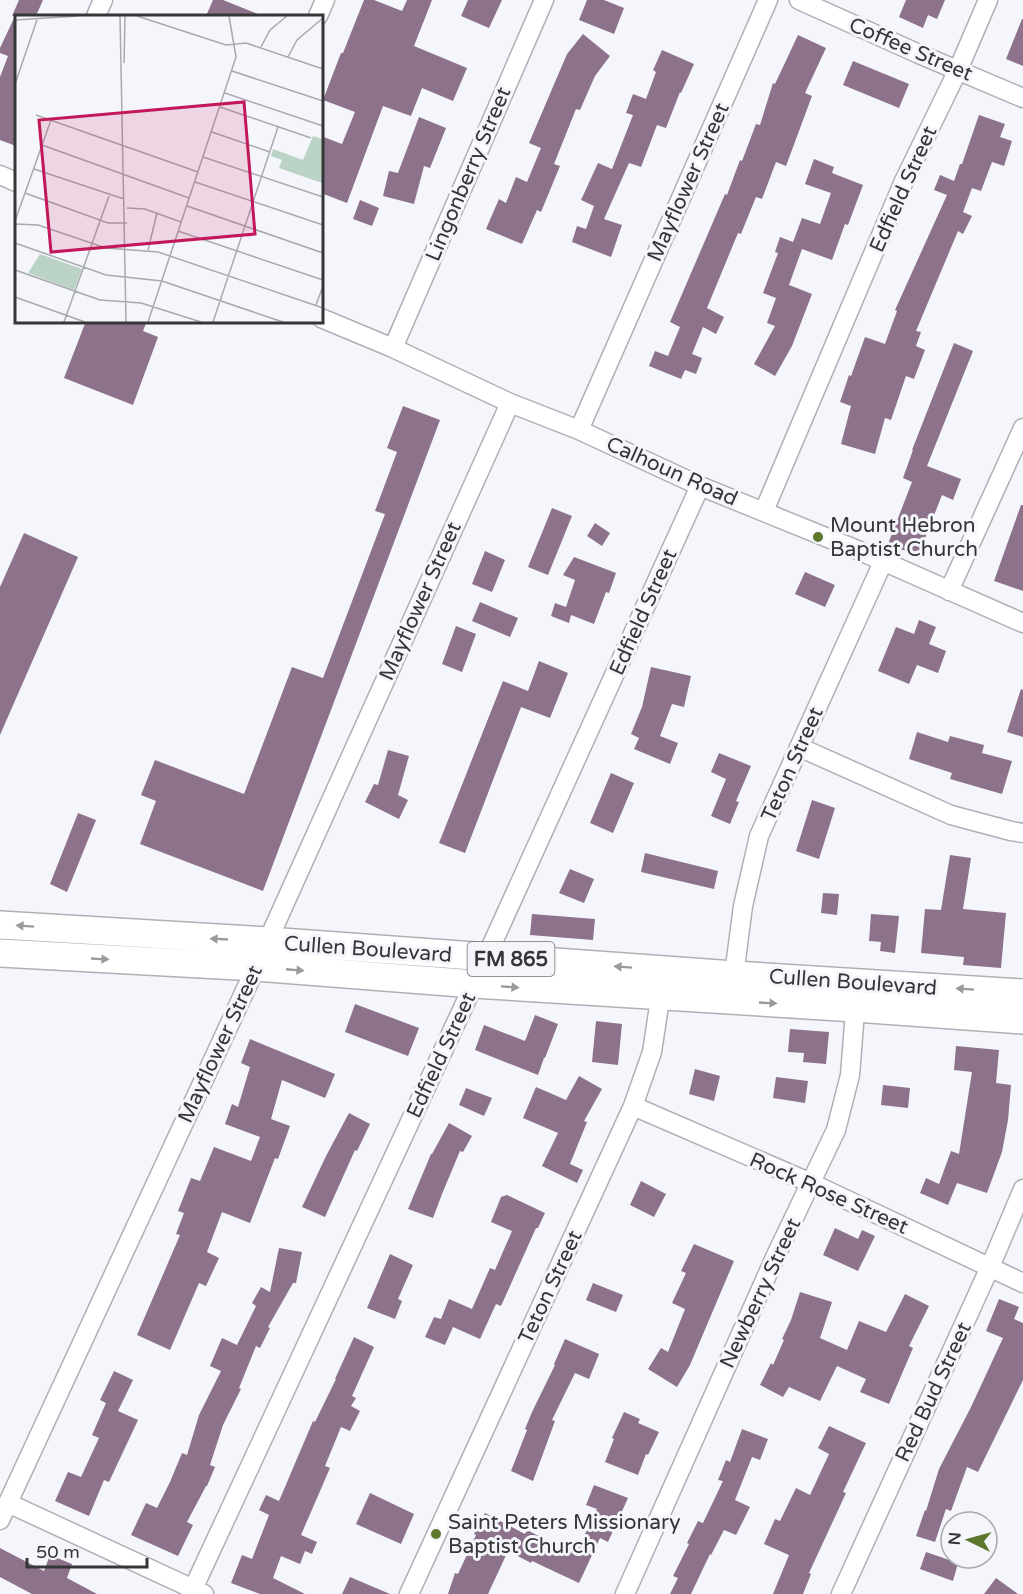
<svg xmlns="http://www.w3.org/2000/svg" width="1023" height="1594" font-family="'Varela Round',sans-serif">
<rect width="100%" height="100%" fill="#f5f6fc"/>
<path fill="#8c738b" d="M19,0h24l-7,16h-20v130l-16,-6v-63l8,-21 -8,-3v-5l15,-32h-3z
M213,0h10l40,16h-57z
M364,0h10l28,11 5,-11h25l-18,46 53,22 -14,33 -31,-13 -11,28 -28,-10 -36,97 -26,-10v-57l21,8 13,-32 -32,-12 18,-47h2z
M468,0h34l-13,28 -28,-12z
M587,0h17l20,8 -10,26 -35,-14z
M906,0h39l-8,19 -9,-4 -5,13 -24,-11z
M1022,19h1v47l-17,-7z
M583,34l27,22 -15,20 -15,34 -4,-1 -22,55 6,2 -19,46 -4,-2 -15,34 -36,-15 13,-30 7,4 10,-26 11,5 14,-34 -12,-5 38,-89z
M798,35l28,13 -21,45 7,3 -26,70 -10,-4 -14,37 -6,-2 -15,37 -3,-1 -31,75 17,9 -8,17 -13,-7 -11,27 10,4 -6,16 -11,-4 -4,9 -32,-13 6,-15 13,5 12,-29 -10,-5 55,-128 2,1 13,-35 2,1 14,-37 4,1 13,-42 2,1z
M662,50l32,14 -13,29 -1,-1 -14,36 -9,-3 -16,42 -12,-4 -25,56 18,6 -11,32 -39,-15 5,-16 9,3 8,-23 -13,-6 17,-37 14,6 21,-54 -7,-2 7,-19 13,5 10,-27 -3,-2z
M853,61l56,23 -10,24 -56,-23z
M979,115l26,9 -5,13 12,4 -8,25 -12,-4 -11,29 -9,-3 -9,24 9,4 -9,18 -5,-3 -42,100 5,1 -5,14 9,4 -11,29 -8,-3 -15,44 -6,-2 -10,36 -34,-10 10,-38 -11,-4 9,-27 2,1 14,-39 20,7 12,-33 -2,-1 52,-115 -13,-5 6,-15 14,6 6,-17h2z
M419,117l27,11 -16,40 -6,-2 -10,38 -31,-8 6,-25 9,2z
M814,159l20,8 -2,6 31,12 -15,40 -3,-1 -13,36 -30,-11 -13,36 23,9 -20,52 -17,30 -21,-12 21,-38 -8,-3 9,-25 -13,-5 15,-40 -3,-1 5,-15 13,5 9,-24 18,6 11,-31 -26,-9z
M360,200l19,8 -7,18 -19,-7z
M86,321h61l-4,10 15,6 -25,68 -69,-27z
M954,343l19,8 -46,115 34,13 -8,21 -11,-5 -24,61 -30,-12 24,-62 -9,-4 10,-28h-1z
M403,406l37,14 -177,471 -123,-47 16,-43 -15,-6 14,-35 89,34 48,-127 31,11 62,-164 -10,-3 22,-59 -10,-4z
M1021,505h2v86l-29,-10z
M552,508l20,8 -24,59 -20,-8z
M595,523l15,10 -8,13 -15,-10z
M24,533l54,24 -78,178v-148z
M485,551l20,9 -13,32 -20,-8z
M574,557l42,16 -7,20 -3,-1 -12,32 -23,-9 -2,8 -18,-7 4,-13 11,4 9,-27 -12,-5z
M805,572l30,13 -10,22 -30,-13z
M480,602l38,16 -8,19 -38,-16z
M919,620l17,7 -7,17 17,7 -8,22 -21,-8 -8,19 -31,-13 18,-44 18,7z
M456,626l20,8 -14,38 -20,-8z
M539,661l29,12 -18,45 -29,-11 -56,146 -26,-10 64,-162 25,10z
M651,667l40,9 -7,31 -12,-3 -12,32 18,7 -8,21 -36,-15 5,-11 -8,-4 11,-27z
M1021,689l2,1v47l-16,-5z
M917,732l31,10 2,-6 34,9 -2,8 30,8 -10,33 -52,-15 2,-6 -43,-14z
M388,750l21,6 -11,39 10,5 -9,19 -34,-17 9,-18 4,1z
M719,753l32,13 -15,35 3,1 -9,22 -19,-8 15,-37 -15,-7z
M611,773l23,10 -21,50 -23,-10z
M812,800l23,8 -16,51 -23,-8z
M78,813l18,7 -29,72 -17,-8z
M645,853l73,18 -4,18 -73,-17z
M950,855l21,3 -8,51 43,4 -5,55 -38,-3 1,-8 -43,-4 4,-44 16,1z
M570,869l24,10 -10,24 -25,-10z
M823,893l16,1 -2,21 -16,-2z
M532,914l63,5 -2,21 -63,-5z
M871,914l28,2 -4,37 -15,-2 1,-9 -12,-1z
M355,1004l64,24 -11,28 -63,-24z
M535,1015l23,9 -13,34 -2,-1 1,1 -6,17 -63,-25 9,-25 41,16z
M596,1021l26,3 -4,41 -26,-3z
M790,1029l39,3 -3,32 -23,-2 1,-9 -16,-1z
M250,1039l85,35 -10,24 -43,-18 -11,39 19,7 -12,33 -3,-1 -25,65 -28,-11 -15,40 12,6 -13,28 -7,-3 -29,67 -33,-15 43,-100 -4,-1 8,-21 -6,-2 13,-33 9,3 14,-34 37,14 9,-24 -35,-13 7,-20 6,3 12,-40 -9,-4z
M956,1046l43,4 -3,33 15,2 -3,35 -6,32 -15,41 -30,-10 -9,22 -28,-12 6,-15 13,6 12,-33 8,3 13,-82 -18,-2z
M695,1069l25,7 -6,25 -25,-7z
M579,1076l23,13 -18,32 3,1 -17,42 13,6 -6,13 -35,-17 16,-33 -35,-15 13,-31 30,13z
M776,1077l32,4 -3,22 -32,-5z
M883,1085l27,3 -2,20 -27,-3z
M466,1088l26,10 -8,18 -25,-11z
M349,1113l21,11 -13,27 -2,-1 -30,67 -23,-10 24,-51z
M449,1123l23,13 -9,16 -3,-1 -18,43 -9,24 -25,-9 23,-55h1z
M641,1181l25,13 -12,23 -24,-12z
M507,1195l38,18 -7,15h-2l-35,78 -5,-2 -16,35 -27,-12 -8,18 -20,-8 9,-20 7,2 8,-20 23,10 18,-41 5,2 17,-39 -21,-9 10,-25z
M835,1228l23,11 4,-9 13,6 -17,35 -35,-16z
M694,1244l40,17 -44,104 -13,22 -29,-18 13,-21 7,4 17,-43 -13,-6 14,-30 -5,-2z
M279,1248l23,4 -6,31h-3l-25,44 2,1 -10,20 -4,-2 -17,42 2,1 -18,36 -13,40 5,2 -8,19h-1l-19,36 6,3 -15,31 -47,-21 15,-32 11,5 13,-26 12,-29 5,2 12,-40 22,-44 -11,-5 12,-28 15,7 19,-39 -4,-3 9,-16 9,5z
M390,1254l23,11 -15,34 4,2 -7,18 -28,-11z
M593,1283l30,12 -7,17 -30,-12z
M800,1292l32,10 -12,36 27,12 12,-29 27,11 19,-38 24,12 -20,40 4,2 -24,56 -29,-12 6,-13 -29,-13 -17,35 -31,-14 -6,10 -23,-12 11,-22 2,2 11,-25 -2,-1 9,-19z
M999,1299l20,8 -5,12 9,4v57l-45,92 -11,-5 -16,44 -5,-2 -11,33 -19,-6 9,-26 1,1 13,-42 32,-62 32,-69 -17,-7z
M354,1337l20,10 -22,49 4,2 -5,8 9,5 -10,20 -9,-4 -16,39 5,2 -29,67 16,7 -5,12 -7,-3 -5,13 -19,-8 -8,22 32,16h-45l-29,-11 11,-28 10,4 17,-44 -10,-5 7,-15 13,6 34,-80 2,1 21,-43h-1z
M565,1339l34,15 -10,25 -14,-6 -23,47 3,1 -22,60 -22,-10 16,-41 -2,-1 7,-17 23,-47 -1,-1z
M114,1371l19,9 -15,31 20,9 -29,62 -5,-2 -15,36 -34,-15 13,-29 13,5 18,-39 -7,-3 14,-32 -6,-3z
M624,1412l16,7 -2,4 21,9 -11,23 -2,-1 -8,21 -33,-13 9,-23 -2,-1z
M829,1426l37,17 -23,49 3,1 -37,80 2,1 -8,20h-30l16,-39 -25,-11 11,-25 5,2 16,-33 14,7 19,-41 -11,-6z
M742,1429l26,10 -8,21 -8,-3 -17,43 15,7 -14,28 -12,-5 -13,25 -1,-1 -19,40h-21l8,-16 -5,-2 16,-32 -2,-1 11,-22 5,2 20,-42 -5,-1 8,-20 4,2z
M594,1485l34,13 -20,44 -8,-4 -21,45 -47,-22 -1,2 -23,-12 -20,43h-40l7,-21 3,1 18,-39 -2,-1 11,-21 40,21 2,-4 32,16 2,-4 17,7 19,-40 -11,-4z
M370,1493l44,21 -13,30 -45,-20z
M0,1548l44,23 6,-16 22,9 -5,14 30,16h-65l-32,-17z
M926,1552l32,11 -5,18 -33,-12z
M350,1577l40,17h-48z
M996,1578l22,16h-34z"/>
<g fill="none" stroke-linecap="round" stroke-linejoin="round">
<defs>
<path id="street" d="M799,0l120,54 104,44
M96,16l7,-16
M318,16l7,-16
M0,175l16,7
M321,318l72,30 117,55 69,27 121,56 160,65 163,72
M393,348l151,-348
M579,430l189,-430
M764,511l140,-330 54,-111 30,-70
M949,591l74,-163
M799,747l152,68 60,16 12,2
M734,975l9,-69 16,-70 124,-274
M633,1106l178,77 212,100
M8,1503l196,91
M0,1520l256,-553 254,-564
M193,1589l281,-605 226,-498
M409,1594l224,-488 19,-54 10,-66
M625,1594l152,-341 59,-123 14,-55 6,-76
M841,1594l149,-327 33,-78"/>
<path id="primary" d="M0,925l268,16 466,34 289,18
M0,953l256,14 218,17 381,24 168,12"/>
</defs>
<use href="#street" stroke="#afb0b6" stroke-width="21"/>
<use href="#primary" stroke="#afb0b6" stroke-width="30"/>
<use href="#street" stroke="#fff" stroke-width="18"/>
<use href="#primary" stroke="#fff" stroke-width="27"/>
</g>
<defs><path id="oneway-solid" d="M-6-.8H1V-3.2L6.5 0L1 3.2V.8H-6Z" transform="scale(1.5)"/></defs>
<g fill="#9a9a9c">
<use href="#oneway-solid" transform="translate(25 926) rotate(-176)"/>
<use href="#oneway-solid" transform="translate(219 939) rotate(-177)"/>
<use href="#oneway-solid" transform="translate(100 959) rotate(3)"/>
<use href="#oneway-solid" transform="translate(623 967) rotate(-176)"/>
<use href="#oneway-solid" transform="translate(295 970) rotate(5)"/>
<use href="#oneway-solid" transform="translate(510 987) rotate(4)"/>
<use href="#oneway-solid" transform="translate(965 989) rotate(-176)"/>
<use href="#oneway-solid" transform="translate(768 1003) rotate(3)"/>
</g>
<g fill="#5d782c" stroke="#f5f6fc" stroke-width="2">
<circle cx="818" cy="537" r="6"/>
<circle cx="436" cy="1534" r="6"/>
</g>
<g text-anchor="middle" stroke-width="6" stroke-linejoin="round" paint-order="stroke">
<rect fill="#f5f6fc" stroke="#6f7073" stroke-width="1.5" x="467.5" y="942" width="87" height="34" rx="4.5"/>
<g font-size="20" font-weight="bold" fill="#353638">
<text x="511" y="966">FM 865</text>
</g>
<g font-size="21" fill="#353638" stroke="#f5f6fc">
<text transform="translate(911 49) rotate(23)" y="7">Coffee Street</text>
<text transform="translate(468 174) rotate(-67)" y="7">Lingonberry Street</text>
<text transform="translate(688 182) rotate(-66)" y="7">Mayflower Street</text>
<text transform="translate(903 189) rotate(-66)" y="7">Edfield Street</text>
<text transform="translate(672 471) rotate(24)" y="7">Calhoun Road</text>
<text transform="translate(420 601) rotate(-66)" y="7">Mayflower Street</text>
<text transform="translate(643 612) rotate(-66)" y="7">Edfield Street</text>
<text transform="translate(792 764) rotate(-66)" y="7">Teton Street</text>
<text transform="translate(368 949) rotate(4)" y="7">Cullen Boulevard</text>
<text transform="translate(853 982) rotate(4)" y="7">Cullen Boulevard</text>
<text transform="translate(220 1044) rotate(-65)" y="7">Mayflower Street</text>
<text transform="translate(441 1055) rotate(-65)" y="7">Edfield Street</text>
<text transform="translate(829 1193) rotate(24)" y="7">Rock Rose Street</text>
<text transform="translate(550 1287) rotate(-65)" y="7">Teton Street</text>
<text transform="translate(760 1293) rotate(-65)" y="7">Newberry Street</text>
<text transform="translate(933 1392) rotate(-65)" y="7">Red Bud Street</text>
</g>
<g font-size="21" fill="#353638" stroke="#f5f6fc" text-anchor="start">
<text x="830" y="532">Mount Hebron<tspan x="830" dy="24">Baptist Church</tspan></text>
<text x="448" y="1529">Saint Peters Missionary<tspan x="448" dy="24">Baptist Church</tspan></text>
</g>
</g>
<g transform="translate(15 15)">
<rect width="308" height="308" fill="#f5f6fc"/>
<path d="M298,121l9,3v44l-43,-15 3,-8 -11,-4 2,-7 30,11zM25,239l42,15 -8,21 -46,-17z" fill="#bbd3c6"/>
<path fill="none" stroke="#a8a9ae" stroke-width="1.5" d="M105,1l6,306M122,1l89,29 20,-2 77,26M0,5l63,-4M246,32l9,-17 17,-14M273,42l9,-17 26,-22M109,48l1,-47M217,56l91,30M0,69l22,-64M210,78l98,33M205,92l91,31M21,100l162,57M197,117l58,20M27,130l147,53M188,142l120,40M19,154l90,30M180,167l128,43M10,178l83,30h19M172,191l136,47M112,193l18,1 36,13M0,206l36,-101M0,209l23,1 68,23 52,4 165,56M163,216l145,49M0,228l91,32 56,6 121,41M133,235l9,-37M0,255l85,30 41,3 60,19M0,282l70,25M301,290l7,-19M49,307l45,-126M133,307l88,-265 -7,-41M198,307l65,-195"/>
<path fill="#c2185b" fill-opacity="0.15" stroke="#c2185b" stroke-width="3" d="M229,87l11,132 -204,18 -12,-132z"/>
<rect width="308" height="308" fill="none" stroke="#353638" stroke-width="3"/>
</g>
<g transform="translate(969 1540) rotate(275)"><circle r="28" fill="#f5f6fc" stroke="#a8a9ae" stroke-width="1.5"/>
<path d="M0-4.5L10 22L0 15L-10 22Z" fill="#5d782c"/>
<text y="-9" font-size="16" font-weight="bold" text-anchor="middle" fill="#353638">N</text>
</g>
<path d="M27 1558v9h120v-9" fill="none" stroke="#353638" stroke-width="3"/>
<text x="36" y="1558" font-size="18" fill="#353638" stroke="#f5f6fc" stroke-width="4.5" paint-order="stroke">50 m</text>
</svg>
